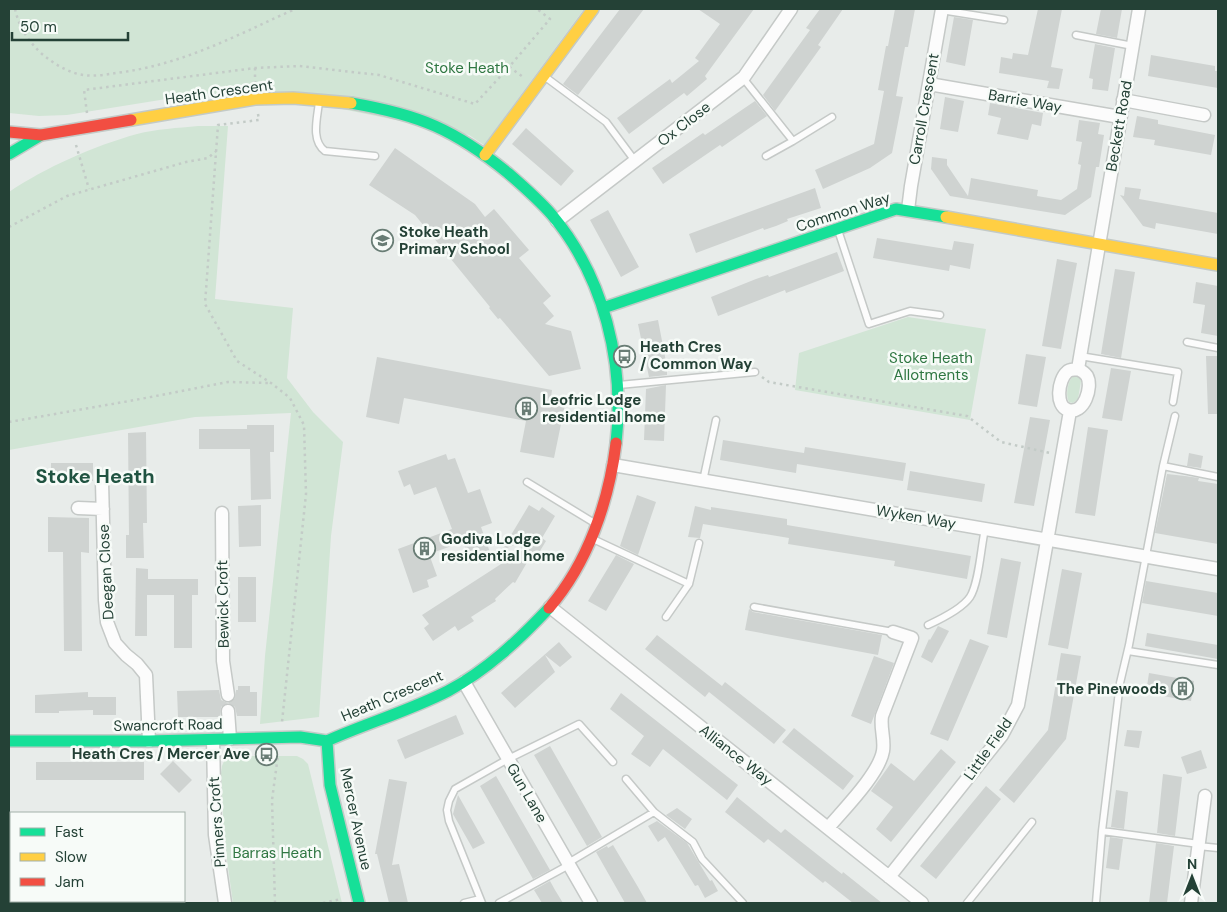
<svg xmlns="http://www.w3.org/2000/svg" width="1227" height="912" font-family="'DM Sans',sans-serif">
<rect width="100%" height="100%" fill="#e8ecea"/>
<path fill="#d1e5d5" d="M9,9h575l-100,136 -15,-10 -215,-44 -69,5 -118,19 -28,1 -30,-3z
M198,126h30l-13,173 78,9 -6,70 26,34 30,30 -12,94 -12,181 -59,7 5,-68 26,-243 -96,4 -186,33v-258c37,-25 85,-46 128,-58 19,-5 41,-6 61,-8z
M908,317l78,12 -16,91 -175,-30 4,-37z
M1073,376l6,1 2,4 -3,18 -5,4 -4,-1c-4,-7 -1,-21 4,-26z
M233,756h64l6,3 5,5 34,139h-109l-9,-65 -3,-65 1,-7 3,-7z"/>
<path fill="#cfd3d1" d="M620,9h24l-66,86 -15,-11z
M698,9h56l-49,67 2,3 -20,17 -3,-3 -55,41 -12,-16 53,-39 2,4 27,-22 -4,-3 25,-34z
M820,9h23l-25,36 3,2 -46,64 -12,-16 47,-65 -4,-2z
M895,9h20l-7,38h-3l-9,49 7,1 -11,56 -22,15 -47,21 -8,-19 59,-26 10,-53 -6,-1 8,-44h2z
M1038,9h24l-11,58 12,2 -4,20 -12,-1 2,-7 -50,-8 2,-16 11,2 1,-6 15,2z
M1101,9h21l-5,29 -21,-4z
M954,17l19,3 -8,46 -19,-4z
M1095,44l20,4 -7,43 -16,-2 1,-10 -4,-1z
M1151,55l64,11v5h3v17l-70,-12z
M945,97l19,4 -6,31 -18,-3z
M755,101l12,15 -45,31 -2,-2 -57,39 -11,-16 51,-35 2,2z
M990,103l53,10 -2,13 -9,-2 -4,16 -31,-6 4,-16 -13,-3z
M1137,116l21,4v4l57,11 -4,20 -57,-10 1,-5 -22,-3z
M1079,120l21,3 -2,11 6,1 -5,32h-3l-5,30 -26,18 -115,-19 -19,-27 1,-12 15,2v6l21,31 3,-18 67,12 -1,6 24,4 16,-11 4,-24 -3,-1 4,-22 -6,-1z
M526,128l48,43 -13,15 -49,-42z
M395,148l80,56 10,13 9,-8 35,41 -10,8 32,38 -8,7 11,13 -9,8 26,7 10,38 -32,7 -49,-58 -2,1 -9,-11 1,-1 -75,-92 -46,-30z
M1125,187l16,2 -2,10 79,14v21l-62,-11 -1,6 -12,-3 -23,-31 4,1z
M815,188l6,20 -34,11 1,2 -12,5 -12,4 -1,-2 -67,25 -7,-19z
M608,210l31,57 -18,10 -31,-57z
M877,238l75,12 2,-9 20,3 -4,25 -20,-4 -1,6 -76,-13z
M837,252l7,19 -58,22 -1,-3 -67,26 -7,-19 45,-18 12,-4 1,2z
M1057,259l20,4 -16,86 -19,-3z
M1115,269l20,3 -14,86 -20,-4z
M1196,282l22,4v50l-17,-3 4,-28 -12,-2z
M658,320l9,47v8l-18,2 -11,-53z
M1026,354l20,3 -9,50 -19,-3z
M1206,356h12v58h-10z
M377,357l175,33 -1,7 15,3 -12,58 -34,-6 6,-31 -122,-23 -5,26 -33,-7z
M1111,368l20,3 -9,50 -20,-3z
M666,385l-2,56 -20,-1 2,-51z
M1030,417l20,3 -16,86 -20,-3z
M247,425h27v27h-4l1,47 -20,1 -1,-51h-51v-20h48z
M1088,427l20,3 -13,86 -20,-3z
M146,432l1,91h-4l1,35h-18v-23h3l-1,-102z
M723,440l81,13 1,-6 101,16 -3,18 -106,-17 -1,9 -76,-13z
M1189,453l14,3 -2,12 -14,-2z
M446,454l2,6 7,-2 13,35 12,-4 12,34 -11,4 10,28 -20,8 -8,-21 -34,12 8,22 -10,4 2,7 -16,6 -15,-44 54,-20 -16,-42 -22,8 -4,-11 -6,3 -6,-16z
M51,463h42v18h-42z
M910,471l75,13 -3,18 -75,-12z
M1167,474l18,2 14,2 -1,3 20,3v60l-63,-11z
M637,495l19,7 -18,53 -18,-9z
M261,505v41l-22,1 -1,-41z
M529,505l10,6 3,-4 13,9 -13,22 4,3 -9,15 -5,-2 -17,29 -2,-1 -18,17 1,2 -25,16 3,4 -16,10 -3,-5 -22,15 -9,-13 5,-4 -7,-9 101,-65 -4,-7 -17,7z
M695,506l16,4v-3l76,12v6l184,31 -4,23 -73,-13 1,-5 -107,-17 1,-6 -86,-14 -3,14 -12,-1z
M48,517l41,1v35l-8,-1 1,99h-18l-1,-99h-15z
M616,555l18,9 -28,47 -18,-10z
M1001,558l20,4 -14,76 -20,-4z
M136,568l12,1v10h50v16h-6v53h-18v-53h-27v41h-12z
M1062,569l20,4 -14,76 -20,-4z
M238,577h18v45h-18z
M1146,581l72,12v23l-76,-13z
M749,609l4,3 129,23 -4,20 -133,-25z
M938,626l11,5 -17,32 -11,-6 8,-18 1,1z
M1147,633l71,12v14l-73,-13z
M657,635l65,51 3,-4 61,48 -12,14 -65,-52 -4,5 -60,-48z
M970,639l19,7 -41,95 -18,-7z
M559,642l13,15 -12,10 -15,-12 10,17 -40,36 -14,-15z
M1061,653l20,3 -15,83 -52,64 -15,-13 49,-60z
M874,656l20,7 -23,61 -20,-8z
M1149,673l45,8 -3,20 -45,-8z
M238,686h12v6h7v24h-20l-2,-9 -7,-4 7,-5 1,-8h2z
M219,690l2,10 7,3 -7,4 -1,10h-42l-1,-26z
M88,692v5h28v18h-23v-5l-34,1v2h-24v-18z
M621,693l117,92 -11,15 -64,-51 -13,18 -19,-13 13,-18 -34,-27z
M456,715l8,19 -59,25 -8,-19z
M794,728l60,48 -11,14 -61,-48z
M1127,730l15,1 -3,17 -15,-2z
M550,746l52,91 -15,9 -53,-91z
M941,749l15,13 -65,80 -15,-13 17,-22 -22,-16 20,-28 23,18z
M1201,750l6,18 -20,6 -6,-17z
M173,761l19,19 -13,13 -19,-19z
M36,762h108v18h-108z
M1163,774l19,3 -7,59 -18,-3z
M496,776l54,94 -17,9 -53,-93z
M389,779l18,3 -15,83 7,-1 9,39h-19l-12,-49h-2z
M986,786l15,13 -65,80 -16,-13z
M1116,790l12,2 -4,37 -13,-2z
M458,795l27,48 -12,6 -20,-35z
M737,797l44,36 4,-4 57,45 1,-2 39,31h-29l-28,-22 -2,2 -55,-44 -4,4 -39,-31z
M677,808l15,11 -7,10 -19,-14z
M657,821l30,22 23,38 2,-1 6,11 -13,7 -7,-13 -3,1 -30,-49 -7,5 -10,-16z
M1110,837l13,2 -4,31 -13,-2z
M1156,843l18,3 -7,57h-18z
M613,845l25,42 9,16h-22l-29,-51 11,-6 1,2z
M550,881l5,9 8,13h-21l-8,-13z"/>
<g fill="none" stroke-linecap="round" stroke-linejoin="round">
<defs>
<path id="lane" d="M941,10l63,10
M1076,35l57,11
M544,76l62,46 29,39
M743,78l50,63 39,-24
M319,101c-1,15 -9,39 6,50l50,5
M766,156l27,-15
M838,230l31,94 41,-13 30,4
M1187,342l31,6
M1080,356l98,16 -5,30
M619,385l136,-13
M1163,466l55,11
M703,481l13,-61
M527,482l69,42
M593,539l96,45 10,-41
M754,607l139,25
M666,617l23,-33
M928,625c13,-6 34,-16 42,-28 9,-14 11,-51 15,-68
M1128,651l90,14
M626,779l28,33
M1102,831l18,-148 9,-38 34,-179 12,-50
M1198,846l20,2
M568,863l86,-51 39,30 9,17 41,44
M464,903l16,-4
M482,903l-33,-82 -2,-11 2,-9 6,-12 53,-30 71,-35 34,38
M499,903l70,-38
M967,903l65,-81
M1096,903l6,-72 97,13"/>
<path id="street" d="M929,84l191,33
M1123,100l81,15
M908,210l3,-24 31,-177
M557,221l187,-144 47,-68
M1078,369l61,-360
M1078,369c4,2 7,4 9,7 6,11 -3,39 -19,34 -13,-4 -10,-30 -1,-38 3,-3 7,-2 11,-3z
M613,465l605,104
M102,482l3,118 2,22 8,21 11,12 11,9 9,11 3,66
M78,508l25,1
M222,513l1,148 5,34
M550,607l372,296
M464,682l127,221
M228,711l2,28
M213,740l2,95 10,68
M828,828c16,-19 51,-54 55,-77 2,-12 -3,-23 -1,-35l30,-78 -19,-6
M889,877l113,-142 16,-30 52,-294
M1191,903l14,-107"/>
<path id="fast" d="M351,103c29,5 57,11 84,23 27,12 51,29 73,47 15,13 31,27 44,42 52,62 73,148 64,228
M9,154l32,-19
M603,308l293,-99 50,8
M9,741h140l151,-4 27,4
M327,741c40,-18 82,-30 121,-50 39,-21 71,-51 101,-83
M327,741l3,44 29,118"/>
<path id="slow" d="M131,120l124,-21 38,-1 58,5
M485,155l108,-146
M946,217l272,48"/>
<path id="jam" d="M9,132l32,3 90,-15
M549,608c39,-45 60,-107 67,-165"/>
</defs>
<use href="#lane" stroke="#c5c9c7" stroke-width="9"/>
<use href="#street" stroke="#c5c9c7" stroke-width="15"/>
<use href="#fast" stroke="#c3cac7" stroke-width="14"/>
<use href="#slow" stroke="#c3cac7" stroke-width="14"/>
<use href="#jam" stroke="#c3cac7" stroke-width="14"/>
<path stroke="#c3cbc7" stroke-width="2.5" stroke-dasharray="2.5 4" stroke-linecap="butt" d="M15,9c4,18 13,32 27,45 11,9 22,16 36,20 12,3 26,1 38,-1 66,-8 119,-37 179,-64
M504,63l19,14
M255,68v16
M87,113l-3,-23 171,-22 44,-2 80,9 96,29 34,-37 41,-48 -13,-10
M258,114l1,6 -41,5 -13,179 32,57 34,22 19,15 14,27 2,69 -24,228
M76,145l13,44
M9,227l58,-31 119,-34 22,-4 9,-8
M762,377l7,5 198,34 34,26 49,11
M9,422l126,-22 93,-18 42,1
M275,903l-3,-103 6,-45
M323,903l18,-4"/>
<use href="#lane" stroke="#fcfcfc" stroke-width="6"/>
<use href="#street" stroke="#fcfcfc" stroke-width="12"/>
<use href="#fast" stroke="#16e098" stroke-width="11"/>
<use href="#slow" stroke="#ffcf43" stroke-width="11"/>
<use href="#jam" stroke="#f24e42" stroke-width="11"/>
</g>
<defs>
<symbol id="school-ring" viewBox="-11 -11 22 22"><circle r="9.5" fill="#f7fbf8" stroke="#697d75" stroke-width="1.5"/><path d="M0-5L7-2L0 1L-7-2ZM-4 1L0 2.5L4 1V4Q0 6-4 4Z" fill="#697d75"/></symbol>
<symbol id="bus-ring" viewBox="-11 -11 22 22"><circle r="9.5" fill="#f7fbf8" stroke="#697d75" stroke-width="1.5"/><path d="M-5-6H5V4H4V6H2V4H-2V6H-4V4H-5ZM-3.5-4V0h7V-4ZM-3.5 1.2v1.5H-2V1.2ZM2 1.2v1.5H3.5V1.2Z" fill="#697d75"/></symbol>
<symbol id="building-ring" viewBox="-11 -11 22 22"><circle r="9.5" fill="#f7fbf8" stroke="#697d75" stroke-width="1.5"/><path d="M-4-6H4V6H1V3H-1V6H-4ZM-2.5-4.3h1.7v1.8h-1.7ZM.8-4.3h1.7v1.8H.8ZM-2.5-1h1.7V.8h-1.7ZM.8-1h1.7V.8H.8Z" fill="#697d75"/></symbol>
</defs>
<g fill-rule="evenodd">
<use href="#school-ring" x="370" y="228" width="25" height="25"/>
<use href="#bus-ring" x="612" y="344" width="25" height="25"/>
<use href="#building-ring" x="514" y="396" width="25" height="25"/>
<use href="#building-ring" x="412" y="536" width="25" height="25"/>
<use href="#building-ring" x="1170" y="676" width="25" height="25"/>
<use href="#bus-ring" x="254" y="742" width="25" height="25"/>
</g>
<g text-anchor="middle" stroke-width="5" stroke-linejoin="round" paint-order="stroke">
<g font-size="15" fill="#2f7742" stroke="#f7fbf8">
<text x="467" y="73">Stoke Heath</text>
<text x="931" y="363">Stoke Heath<tspan x="931" dy="17">Allotments</tspan></text>
<text x="277" y="858">Barras Heath</text>
</g>
<g font-size="15" fill="#244136" stroke="#f7fbf8">
<text transform="translate(219 92) rotate(-8)" y="5">Heath Crescent</text>
<text transform="translate(1025 101) rotate(10)" y="5">Barrie Way</text>
<text transform="translate(924 109) rotate(-80)" y="5">Carroll Crescent</text>
<text transform="translate(684 124) rotate(-38)" y="5">Ox Close</text>
<text transform="translate(1119 126) rotate(-80)" y="5">Beckett Road</text>
<text transform="translate(843 212) rotate(-18)" y="5">Common Way</text>
<text transform="translate(916 517) rotate(10)" y="5">Wyken Way</text>
<text transform="translate(106 572) rotate(-93)" y="5">Deegan Close</text>
<text transform="translate(223 604) rotate(-91)" y="5">Bewick Croft</text>
<text transform="translate(392 696) rotate(-23)" y="5">Heath Crescent</text>
<text transform="translate(168 725) rotate(-1)" y="5">Swancroft Road</text>
<text transform="translate(988 749) rotate(-55)" y="5">Little Field</text>
<text transform="translate(736 755) rotate(38)" y="5">Alliance Way</text>
<text transform="translate(527 793) rotate(60)" y="5">Gun Lane</text>
<text transform="translate(356 819) rotate(78)" y="5">Mercer Avenue</text>
<text transform="translate(217 822) rotate(-94)" y="5">Pinners Croft</text>
</g>
<g font-size="15" font-weight="bold" fill="#244136" stroke="#f7fbf8" text-anchor="start">
<text x="399" y="237">Stoke Heath<tspan x="399" dy="17">Primary School</tspan></text>
<text x="640" y="352">Heath Cres<tspan x="640" dy="17">/ Common Way</tspan></text>
<text x="542" y="405">Leofric Lodge<tspan x="542" dy="17">residential home</tspan></text>
<text x="441" y="544">Godiva Lodge<tspan x="441" dy="17">residential home</tspan></text>
<text x="1167" y="694" text-anchor="end">The Pinewoods</text>
<text x="250" y="759" text-anchor="end">Heath Cres / Mercer Ave</text>
</g>
<g font-size="20" font-weight="bold" fill="#205341" stroke="#f7fbf8">
<text x="95" y="483">Stoke Heath</text>
</g>
</g>
<rect width="1227" height="912" fill="none" stroke="#244136" stroke-width="20"/>
<rect x="10" y="812" width="175" height="90" fill="#f7fbf8" stroke="#a3b1aa"/>
<rect x="20" y="828" width="25" height="8" fill="#16e098" stroke="#a3b1aa"/>
<text x="55" y="837" font-size="15" fill="#244136">Fast</text>
<rect x="20" y="853" width="25" height="8" fill="#ffcf43" stroke="#a3b1aa"/>
<text x="55" y="862" font-size="15" fill="#244136">Slow</text>
<rect x="20" y="878" width="25" height="8" fill="#f24e42" stroke="#a3b1aa"/>
<text x="55" y="887" font-size="15" fill="#244136">Jam</text>
<g transform="translate(1192 877)" stroke="#f7fbf8" stroke-width="4" paint-order="stroke">
<path d="M0-4L9 19L0 12L-9 19Z" fill="#244136"/>
<text y="-8" font-size="14" font-weight="bold" text-anchor="middle" fill="#244136">N</text>
</g>
<path d="M12 32v8h116v-8" fill="none" stroke="#244136" stroke-width="2.5"/>
<text x="20" y="32" font-size="15" fill="#244136" stroke="#f7fbf8" stroke-width="4" paint-order="stroke">50 m</text>
</svg>
